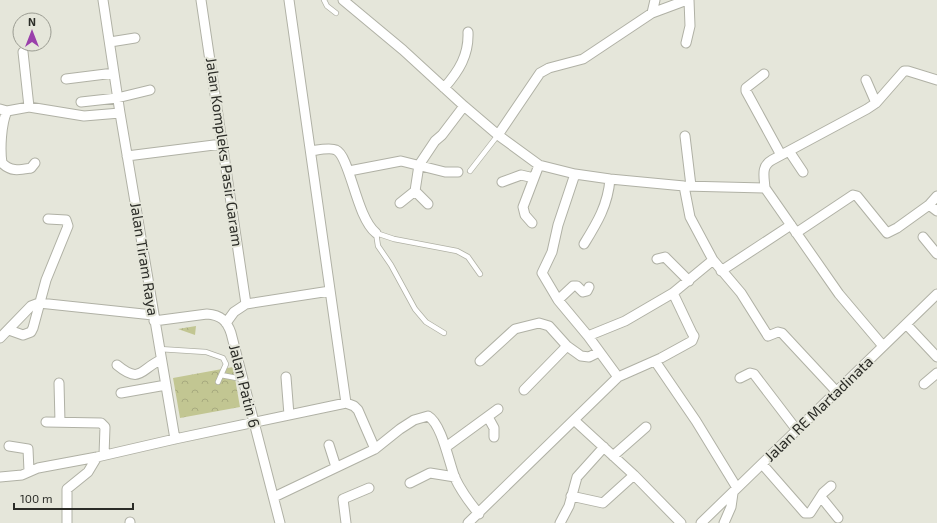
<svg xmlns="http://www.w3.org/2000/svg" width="937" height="523" font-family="'Exo 2',sans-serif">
<defs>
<pattern id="park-crowns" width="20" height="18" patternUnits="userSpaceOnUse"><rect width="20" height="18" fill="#c2c692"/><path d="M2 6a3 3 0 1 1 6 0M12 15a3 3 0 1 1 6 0" fill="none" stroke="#a7aa7e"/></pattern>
</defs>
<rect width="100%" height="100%" fill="#e5e6da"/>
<path fill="url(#park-crowns)" d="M196,326l-1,9 -17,-6z
M233,367l7,40 -60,11 -7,-40z"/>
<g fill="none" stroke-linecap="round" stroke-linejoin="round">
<defs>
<path id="service" d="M324,0l3,6 9,7
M470,171l28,-36
M444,333l-18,-11 -11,-13 -24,-44 -13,-19 -2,-13 18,6 63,12 11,6 12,17
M159,349l47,3 17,6 3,6 -8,18
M221,375l21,4"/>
<path id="minor" d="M103,0l17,113 55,326
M201,0l45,304
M289,0l57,403
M343,0l60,50 61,56 34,29 41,30 36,9 35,5 74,7 81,2
M652,13l3,-13
M110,42l25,-4
M686,43l4,-17 -1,-26
M23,52l6,55
M764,74l-18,14v3l35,64
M66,79l48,-6
M866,80l10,23
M444,88c15,-17 25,-33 24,-56
M81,102l36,-4 33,-8
M0,109l7,2 22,-4 55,9 36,-3
M7,111c-6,13 -7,39 -5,52 9,9 17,7 29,5l4,-5
M498,135l42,-62 9,-5 34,-9 69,-46 35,-13
M685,136l6,50
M311,151c7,-1 19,-4 25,-1 14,6 20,67 40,83
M789,151l14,21
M127,156l95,-12
M349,171l52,-10 44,11h13
M575,174l-17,51 -6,27 -10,21 16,27 30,36 30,41
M502,182l19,-7 13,3
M684,186l6,31 23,43 28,33 27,43 10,-4 4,1 54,58
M415,191l13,13
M400,203l15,-12 4,-26 16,-24 7,-6 22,-29
M929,205l8,-9
M532,223l-7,-8 -2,-8 16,-42
M796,233l57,-38 4,1 30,37 10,-5 32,-23 8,6
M923,237l14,17
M584,244c13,-21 24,-39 26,-65
M657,259l8,-2 24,24
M721,271l70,-46
M558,300l15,-14h4l6,6 4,-1 2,-4
M154,321l53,-7c14,1 20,7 24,19l49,190
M226,323l8,-11 12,-8 84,-13
M906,324l31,33
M9,330l14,5 8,-3 2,-4 13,-48 22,-54 -2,-6 -18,-1
M588,336l37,-15 48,-28
M0,338l31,-32 8,-3 114,12
M883,346l-44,-52 -74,-106c-1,-12 -4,-22 7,-28l95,-51 9,-6 28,-32h4l29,9
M480,361l35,-32 24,-6 10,3 18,20 14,10 8,1 10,-5
M655,361l41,60 41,67
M117,365c24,20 24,3 44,-5
M286,377l3,38
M740,378l10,-5 4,1 42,55
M59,383l1,39
M924,384l13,-11
M524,390l43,-44
M121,393l45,-8
M488,417l6,11v9
M574,420l60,55 47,48
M46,422l55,1 4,4 -1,28
M329,445l7,22
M9,446l19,3 1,22
M446,447l52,-38
M613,456l33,-29
M762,464l43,49h5l13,-20 8,-7
M0,477l22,-2 16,-7 59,-11 78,-18 171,-36 8,3 4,4 17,39
M410,483l20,-10 25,4
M571,496l32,7 31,-28
M274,497l101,-48 25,-20 14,-9 14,-4c14,8 21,47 27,62 6,13 15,25 24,36
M821,497l17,21
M130,522v1
M67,523v-34l21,-17 9,-15
M346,523l-3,-24 26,-11
M468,523l150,-146 43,-19 31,-17 2,-5 -2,-3 -19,-40 40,-33
M560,523l9,-17 8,-29 27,-30
M701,523l236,-229
M724,523l7,-16 2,-14"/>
</defs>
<use href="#service" stroke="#b0b1a5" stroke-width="6"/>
<use href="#minor" stroke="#b0b1a5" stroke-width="11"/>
<use href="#service" stroke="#fff" stroke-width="4.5"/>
<use href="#minor" stroke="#fff" stroke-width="9"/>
</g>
<g text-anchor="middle" stroke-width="4" stroke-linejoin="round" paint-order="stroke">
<g font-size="15" fill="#2b2c27" stroke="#e5e6da">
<text transform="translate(224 152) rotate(82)" y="5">Jalan Kompleks Pasir Garam</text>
<text transform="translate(144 259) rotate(81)" y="5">Jalan Tiram Raya</text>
<text transform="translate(244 386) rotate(76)" y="5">Jalan Patin 6</text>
<text transform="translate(819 409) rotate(-44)" y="5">Jalan RE Martadinata</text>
</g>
</g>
<g transform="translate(32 32)"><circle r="19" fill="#e5e6da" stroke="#9b9c92"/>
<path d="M0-3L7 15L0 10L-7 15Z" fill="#9a40ab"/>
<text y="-6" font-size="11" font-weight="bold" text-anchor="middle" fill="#2b2c27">N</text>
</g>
<path d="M14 503v6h119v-6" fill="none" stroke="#2b2c27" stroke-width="2"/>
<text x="20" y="503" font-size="12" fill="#2b2c27" stroke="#e5e6da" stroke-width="3" paint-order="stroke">100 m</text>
</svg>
